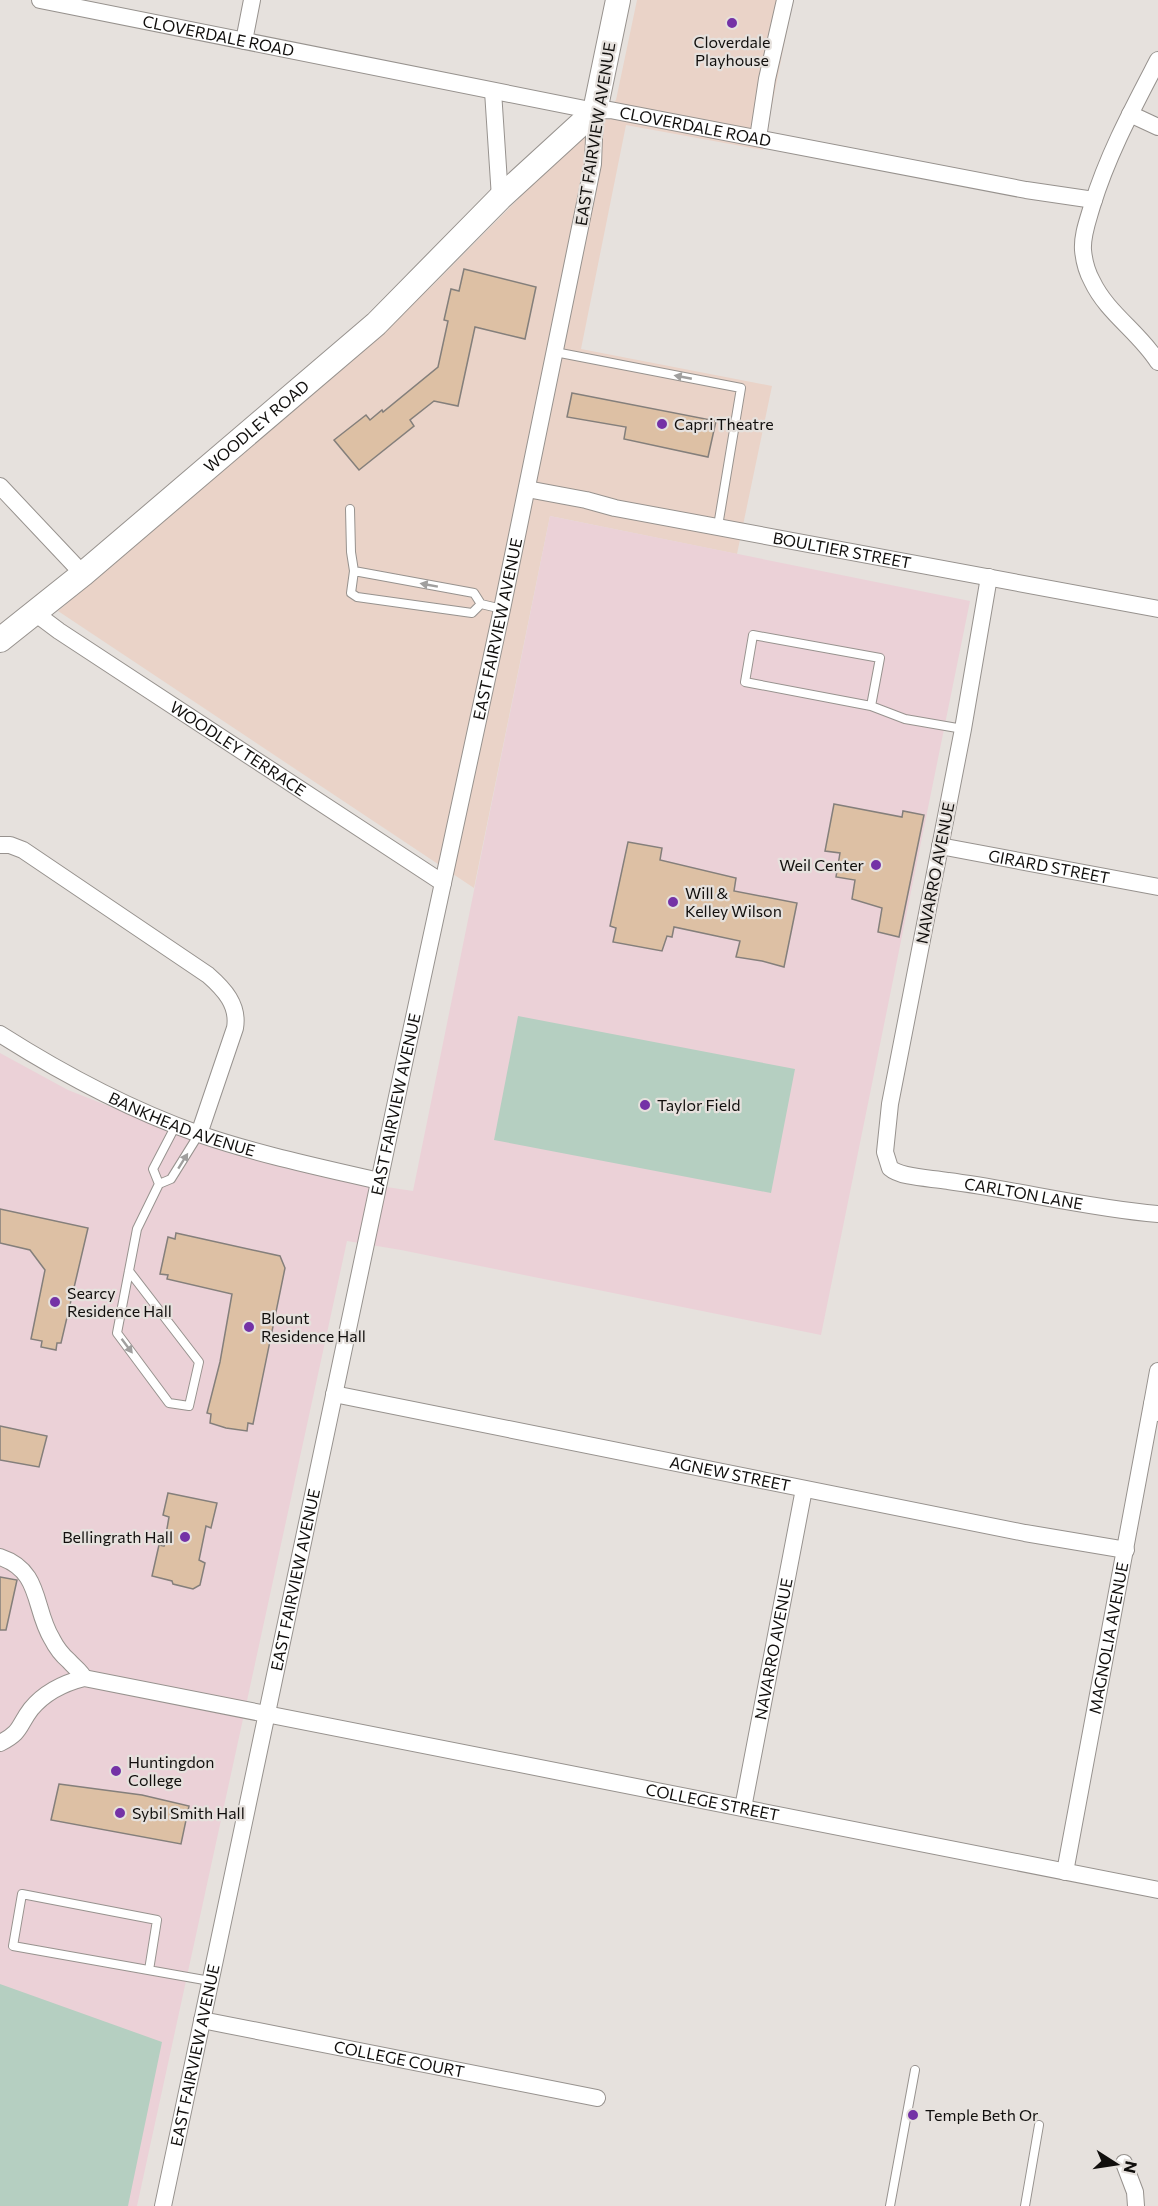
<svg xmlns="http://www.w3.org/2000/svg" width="1158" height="2206" font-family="Commissioner,sans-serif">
<rect width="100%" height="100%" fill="#e6e1dd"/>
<path fill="#ead3c8" d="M637,0h156l-30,150 -137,-25 -45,224 191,37 -35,168 -187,-38 -76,372 -416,-277 277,-237 97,-88 184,-186z"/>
<path fill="#ebd1d7" d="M550,516l420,85 -149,734 -420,-85 -54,-9 -210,965h-137v-1153l68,37 160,63 132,30 53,8z"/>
<path fill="#b5cfc1" d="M518,1016l277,53 -24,124 -277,-53z
M0,1984l162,58 -34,164h-128z"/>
<path fill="#ddc0a4" stroke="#847f7b" stroke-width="1.5" d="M464,269l72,18 -11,52 -50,-12 -17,79 -24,-5 -24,19 4,6 -55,44 -25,-30 32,-25 4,5 12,-10 1,2 55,-45 10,-46 -4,-1 7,-31 8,2z
M572,393l144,28 -8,36 -84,-18 2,-12 -59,-10z
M834,804l68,13 1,-6 21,4 -25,122 -21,-5 4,-24 -30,-9 3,-19 -19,-3 4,-24 -15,-2z
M628,842l34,6 -2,12 76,18 -2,13 63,12 -13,64 -22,-6 -26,-4 4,-16 -66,-14 -2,10 -5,-1 -5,15 -49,-9 3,-14 -6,-2z
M0,1209l88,19 -27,115h-4l-1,7 -15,-3 1,-6 -11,-2 14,-69 -15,-20 -30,-7z
M176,1233l104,23 5,12 -32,156 -5,-1 -1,8 -21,-3 -16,-5 1,-9 -4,-1 13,-51 12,-68 -65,-15 1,-4 -8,-1 8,-37 7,2z
M0,1426l47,10 -8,31 -39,-7z
M168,1493l49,10 -6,25 -5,-2 -7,34 6,3 -5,22 -7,4 -20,-5 -1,-3 -20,-5 7,-31 5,1 5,-29 -6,-2z
M0,1577l17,3 -11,50h-6z
M59,1784l83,11 47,11 -8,38 -130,-24z"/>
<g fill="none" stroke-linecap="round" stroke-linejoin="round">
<defs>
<path id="service" d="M555,352l186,36 -23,138
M350,509l1,43 3,19
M481,604l-9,9 -115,-16 -6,-4 3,-22 120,22 7,11 21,5
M871,706l9,-48 -127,-23 -8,47 126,24 34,13 58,10
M176,1125l-23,44 6,15 12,-5 28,-45
M129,1271l70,91 -10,44 -20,-3 -52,-70 20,-104 22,-45
M149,1970l8,-50 -135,-26 -9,52 197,35
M890,2206l25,-136
M1025,2206l14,-81"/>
<g id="minor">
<path id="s1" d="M40,0l555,111 15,-1 416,80 68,10"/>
<path d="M244,41l8,-41"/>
<path d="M1158,60c-25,48 -50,94 -66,146 -4,14 -10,29 -9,44 1,11 4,22 9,31 15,32 47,51 66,81"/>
<path d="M493,91l7,107"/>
<path d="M1130,114l28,13"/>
<path d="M758,138l9,-59 18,-79"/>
<path d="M0,486l83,88"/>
<path id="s2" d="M527,489l59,11 29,8 543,101"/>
<path id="s3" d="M989,577l-26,152 -73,375 -5,48 5,16c11,10 42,10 58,13 70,9 139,27 210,33"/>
<path id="s4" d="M35,613l24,18 384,252"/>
<path d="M0,845h10l13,5 185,125c16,14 31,30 27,53l-36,106"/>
<path id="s5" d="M940,846l218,41"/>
<path id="s6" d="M0,1034c63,40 128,75 199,100 58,20 120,33 180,47"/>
<path d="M1158,1371l-6,33 6,9"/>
<path id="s7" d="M334,1394l691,139 101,17"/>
<path d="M0,1557c42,14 33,51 52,82 4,8 10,16 17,22 5,6 12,10 15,17"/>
<path id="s8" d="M0,1743c22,-11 18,-17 31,-34 14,-17 33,-26 53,-31l1074,212"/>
<path id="s9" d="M743,1808l61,-319"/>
<path id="s10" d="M1065,1872l87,-468"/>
<path id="s11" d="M202,2020l395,78"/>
<path d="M1124,2163l11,29 1,14"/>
<path id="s12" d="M163,2206l239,-1133 100,-464 91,-445 2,-53"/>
</g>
<g id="secondary">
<path id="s13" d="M0,640l83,-66 293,-250 124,-126 95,-87 23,-111"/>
</g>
</defs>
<use href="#service" stroke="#97928e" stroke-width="10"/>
<use href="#minor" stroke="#97928e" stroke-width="18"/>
<use href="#secondary" stroke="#97928e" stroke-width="26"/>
<use href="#service" stroke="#fff" stroke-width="8"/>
<use href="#minor" stroke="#fff" stroke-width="16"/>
<use href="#secondary" stroke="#fff" stroke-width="24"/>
</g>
<defs><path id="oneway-solid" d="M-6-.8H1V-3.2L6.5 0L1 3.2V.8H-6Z" transform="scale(1.5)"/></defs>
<g fill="#a09f9e">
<use href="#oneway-solid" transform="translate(683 377) rotate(-169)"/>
<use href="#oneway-solid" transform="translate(429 585) rotate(-170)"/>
<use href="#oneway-solid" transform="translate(183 1161) rotate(-58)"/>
<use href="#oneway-solid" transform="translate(127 1346) rotate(53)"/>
</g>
<g fill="#7432a6" stroke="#e6e1dd" stroke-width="2">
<circle cx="732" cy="23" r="6"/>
<circle cx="662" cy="424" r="6"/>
<circle cx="876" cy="865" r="6"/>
<circle cx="673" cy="902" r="6"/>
<circle cx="645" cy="1105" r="6"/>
<circle cx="55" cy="1302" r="6"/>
<circle cx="249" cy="1327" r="6"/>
<circle cx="185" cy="1537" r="6"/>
<circle cx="116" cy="1771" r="6"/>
<circle cx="120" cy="1813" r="6"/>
<circle cx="913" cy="2115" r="6"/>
</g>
<g text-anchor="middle" stroke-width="4.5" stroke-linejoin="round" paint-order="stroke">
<g font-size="16" fill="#110f0d" stroke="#e6e1dd">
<text dy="6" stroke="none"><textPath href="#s1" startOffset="182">CLOVERDALE ROAD</textPath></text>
<text dy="6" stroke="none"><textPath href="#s1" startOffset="668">CLOVERDALE ROAD</textPath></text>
<text transform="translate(595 134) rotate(-81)" y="6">EAST FAIRVIEW AVENUE</text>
<text dy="6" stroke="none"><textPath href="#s13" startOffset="334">WOODLEY ROAD</textPath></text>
<text dy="6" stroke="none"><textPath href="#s2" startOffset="321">BOULTIER STREET</textPath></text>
<text dy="6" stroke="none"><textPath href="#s12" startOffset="1612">EAST FAIRVIEW AVENUE</textPath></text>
<text dy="6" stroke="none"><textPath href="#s4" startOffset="244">WOODLEY TERRACE</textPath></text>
<text dy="6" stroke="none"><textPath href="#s5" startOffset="111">GIRARD STREET</textPath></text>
<text transform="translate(935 873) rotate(-79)" y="6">NAVARRO AVENUE</text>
<text dy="6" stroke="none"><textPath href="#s12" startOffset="1126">EAST FAIRVIEW AVENUE</textPath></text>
<text dy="6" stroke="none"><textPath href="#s6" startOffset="204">BANKHEAD AVENUE</textPath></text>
<text dy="6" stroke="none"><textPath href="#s3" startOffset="738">CARLTON LANE</textPath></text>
<text dy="6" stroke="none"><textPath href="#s7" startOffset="404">AGNEW STREET</textPath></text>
<text dy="6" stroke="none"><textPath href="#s12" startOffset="640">EAST FAIRVIEW AVENUE</textPath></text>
<text dy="6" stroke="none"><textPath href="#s10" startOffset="238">MAGNOLIA AVENUE</textPath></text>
<text dy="6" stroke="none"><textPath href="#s9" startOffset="162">NAVARRO AVENUE</textPath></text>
<text dy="6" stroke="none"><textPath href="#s8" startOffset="750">COLLEGE STREET</textPath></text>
<text dy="6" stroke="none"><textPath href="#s12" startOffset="154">EAST FAIRVIEW AVENUE</textPath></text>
<text dy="6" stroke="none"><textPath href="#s11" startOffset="201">COLLEGE COURT</textPath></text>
</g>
<g font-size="16" fill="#110f0d" stroke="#e6e1dd" text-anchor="start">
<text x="732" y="48" text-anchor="middle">Cloverdale<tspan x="732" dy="18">Playhouse</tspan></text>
<text x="674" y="430">Capri Theatre</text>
<text x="864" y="871" text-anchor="end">Weil Center</text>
<text x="685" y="899">Will &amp;<tspan x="685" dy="18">Kelley Wilson</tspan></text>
<text x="657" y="1111">Taylor Field</text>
<text x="67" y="1299">Searcy<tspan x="67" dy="18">Residence Hall</tspan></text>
<text x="261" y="1324">Blount<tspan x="261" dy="18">Residence Hall</tspan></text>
<text x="173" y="1543" text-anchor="end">Bellingrath Hall</text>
<text x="128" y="1768">Huntingdon<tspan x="128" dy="18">College</tspan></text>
<text x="132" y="1819">Sybil Smith Hall</text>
<text x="925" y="2121">Temple Beth Or</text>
</g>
</g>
<g transform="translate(1116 2164) rotate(102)" stroke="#e6e1dd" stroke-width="4.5" paint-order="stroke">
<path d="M0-4.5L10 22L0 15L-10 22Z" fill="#110f0d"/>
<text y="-9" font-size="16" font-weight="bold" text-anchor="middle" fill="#110f0d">N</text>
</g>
</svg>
